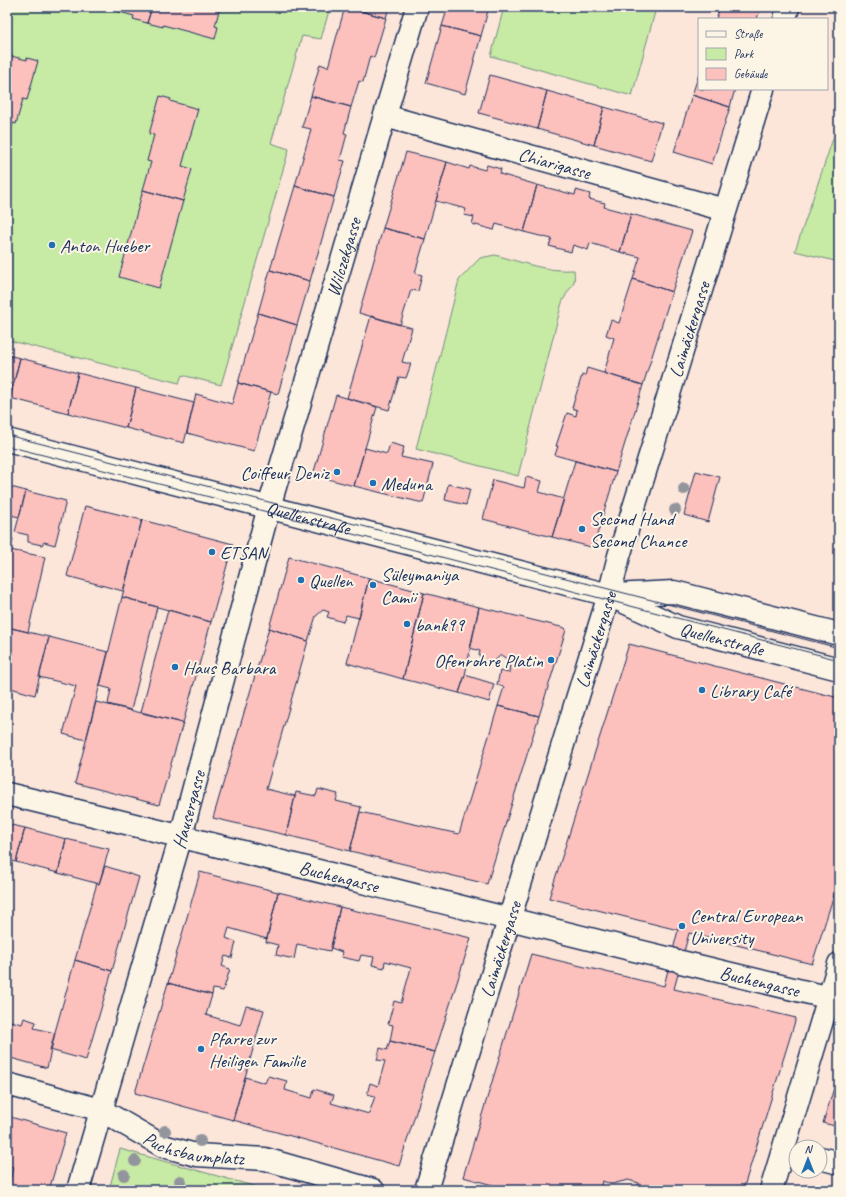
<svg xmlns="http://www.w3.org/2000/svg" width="846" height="1197" font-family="Caveat,sans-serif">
<rect width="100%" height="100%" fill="#fce5d9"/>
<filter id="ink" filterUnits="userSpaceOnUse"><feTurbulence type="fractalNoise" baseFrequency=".025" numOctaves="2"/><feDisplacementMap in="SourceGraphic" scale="8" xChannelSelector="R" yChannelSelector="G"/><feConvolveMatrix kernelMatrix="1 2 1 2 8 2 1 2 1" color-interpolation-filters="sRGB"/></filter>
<g filter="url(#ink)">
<path fill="#c7eaa4" stroke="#718c81" d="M7,7h323l-9,32 -19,-3 -31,107 18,6 -68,236 -39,-10 -3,8 -172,-43z
M504,7h149l3,1 -24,88 -141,-40z
M839,121v141l-44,-11z
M495,255c27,7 51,17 79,15 2,18 -3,14 -9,27 -2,2 -3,6 -4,9l-43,170 -102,-27 43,-169 21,-22z
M120,1149l148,41h-159z"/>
<path fill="#fcc0bd" stroke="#1b2f5e" d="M102,7h50l-5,16 -14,-4 1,-3z
M152,7h68l-5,19 3,1 -3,12 -52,-14v2l-16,-4z
M345,7l41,11 -12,40 -4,-2 -7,26 -4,-1 -8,26 -40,-11 9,-32 8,3z
M349,7h40l-3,11z
M448,7h41l-8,29 -39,-10z
M720,7h41l-4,12h-41z
M442,26l39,10 -16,58 -39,-11z
M7,55l20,5v-2l11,3 -11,39 -4,-1 -7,25 -3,-1 -6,20z
M699,74v15h36l-5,18 -38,-12z
M490,75l57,16 -10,38 -58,-16z
M547,91l57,16 -10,38 -57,-16z
M692,95l38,12 -18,57 -38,-12z
M160,96l11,3 -1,2 28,8 -16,57 10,3 -9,32 -40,-11 8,-28 -4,-1 7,-26 -5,-1z
M311,96l40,11 -7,26 3,1 -7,26 5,1 -11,36 -39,-11 16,-57 -9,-2z
M604,107l58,16 -11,38 -57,-16z
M406,152l41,10 -22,77 -42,-11z
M447,162l22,7 1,-3 15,4 2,-5 14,4 -1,5 37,11 -13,47 -28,-8 -2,6 -22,-6 2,-7 -10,-2 2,-6 -30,-8z
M537,185l38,10 1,-5 14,4 -1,5 16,4 -1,4 27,7 -11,38 -30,-9 -2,7 -15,-5 -2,7 -22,-6 3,-7 -28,-7z
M295,186l39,11 -24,84 -40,-11z
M143,190l40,11 -24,87 -40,-11z
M631,214l61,17 -20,61 -39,-13 7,-22 -20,-5z
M383,228l42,11 -10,34 7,2 -4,16 -7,-1 -11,35 -41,-12z
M270,270l40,11 -13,44 -39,-12z
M633,279l39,13 -29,93 -39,-12 10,-35 -8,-3 5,-15 8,3z
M258,313l39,12 -19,69 -40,-11z
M371,316l41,12 -10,34 9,2 -5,14 -7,-1 -10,33 -42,-12z
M7,355l13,3 -10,40 -3,-1z
M20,358l58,15 -10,40 -58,-15z
M587,368l56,17 -27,87 -61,-17 3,-9h-2l11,-33 9,3 1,-6 -5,-2 10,-33 3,1z
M78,373l58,15 -10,40 -58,-15z
M238,383l33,9 -17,59 -67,-18 9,-39 36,10z
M136,388l58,15 -10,40 -58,-15z
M336,395l41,12 -23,79 -41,-11z
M390,443l14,4 -3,10 32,7 -10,39 -69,-17 11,-38 22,6z
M575,461l41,11 -22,73 -2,-1 -1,3 -39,-10z
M696,471l24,6 -12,45 -24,-7z
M526,477l16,4 -3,11 25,7 -12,38 -69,-18 10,-39 31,8z
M448,484l22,5 -4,16 -21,-5z
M7,486l19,5 -7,26 -12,-3z
M26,491l40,10 -11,44 -11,-3 -2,3 -14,-3v-7l-13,-3z
M85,506l57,14 -19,71 -56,-15z
M142,520l91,24 -22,78 -89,-25z
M7,537l6,2 -6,23z
M10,550l35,7 -17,75 -21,-5v-65z
M289,557l80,21 -10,40 -13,-3 -3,7 -16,-5 2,-5 -6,-2 -7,6 -8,25 -39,-13z
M369,578l55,15 -21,86 -56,-16z
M424,593l55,14 -14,68 -6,18 -56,-14z
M122,597l35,10 -26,103 -23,-6 3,-15 -11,-3z
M479,607l86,21 1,2 -27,86 -41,-10 6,-19 -7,-2 3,-14 9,2 1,-12 -9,-6 -10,9 -9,-3 -3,-6 1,-4 -10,-3z
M168,610l43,12 -28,101 -42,-11z
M7,627l42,10 -14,58 -28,-8z
M269,628l39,13 -42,148 29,7 -9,39 -73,-17z
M49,637l59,15 -22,88 -23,-6 13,-48 -37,-9z
M629,644l210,54v181l-27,85 -123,-31 -15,56 122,29 -53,172h-106l2,-7 -11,-3 -16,4 -10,-3 -2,9h-89l-48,-13 68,-223 133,32 14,-56 -129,-32z
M465,675l29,9 -5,18 -30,-9z
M96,702l87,21 -24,82 -84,-22z
M498,706l41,10 -52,168 -137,-33 10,-39 99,22z
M318,789l20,5 -2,7 25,6 -11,44 -64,-16 10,-43 20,4z
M7,824l18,4 -9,34 -9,-2z
M25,828l41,11 -8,34 -42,-11z
M66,839l43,10 -10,35 -41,-11z
M105,866l34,11 -27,94 -37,-11 22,-77 2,1z
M200,872l78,20 -11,47 -38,-11 -3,10 10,4 -4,16 -7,-2 -3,10 8,3 -7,22 -10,-2 -1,6 -44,-12z
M278,892l62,15 -10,44 -33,-7 -3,15 -18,-4 2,-10 -12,-3z
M340,907l131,31 -36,114 -45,-11 3,-16 -5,-1 6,-23 7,2 10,-35 -26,-7 -1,7 -12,-3 2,-8 -13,-2 -2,6 -18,-4 1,-5 -11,-4z
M75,960l37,11 -26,89 -36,-10z
M168,983l44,12 -6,20 34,10 6,-19 18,4 -31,110 -98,-27z
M24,1018l12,4 -2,6 21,5 -8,35 -40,-11v-37l15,4z
M390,1041l45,11 -36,114 -166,-46 12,-43 20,6 3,-7 19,5 -2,9 27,8 2,-9 20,6 -3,8 38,11 6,-18 -8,-2 3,-11 8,3 7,-25 -8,-1 3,-12 7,2z
M839,1072v55l-16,-4z
M7,1116l59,17 -17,57h-42v-11l3,2 3,-14 -6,-1z
M807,1184l24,6h-27z"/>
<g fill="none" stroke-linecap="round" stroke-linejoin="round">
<defs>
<g id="minor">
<path d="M785,19l3,-12"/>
<path id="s1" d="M385,116l340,94"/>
<path id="s2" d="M7,794c222,53 442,111 664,165"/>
<path id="s3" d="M681,962l158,38"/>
<path id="s4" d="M7,1084l94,26 62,36 33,9 69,4 108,31"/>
<path d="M820,1158l19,5"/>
<path id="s5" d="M78,1190l103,-354 88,-329 148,-500"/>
<path id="s6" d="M426,1190l183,-595 10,-39 144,-467"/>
<path d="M771,1190l68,-226"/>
</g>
<g id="tertiary">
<path id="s7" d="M7,440l602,155 69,32 161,42"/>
<path d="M613,595l61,-3 165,42"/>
</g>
</defs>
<use href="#minor" stroke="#1b2f5e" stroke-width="25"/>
<use href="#tertiary" stroke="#1b2f5e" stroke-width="25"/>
<use href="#minor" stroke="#fcf5e5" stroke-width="22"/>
<use href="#tertiary" stroke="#fcf5e5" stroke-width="22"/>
<path stroke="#1b2f5e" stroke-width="1" d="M7,435l832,213
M7,446l160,40 672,174"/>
</g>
<g fill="#93959d">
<circle cx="684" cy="489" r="6"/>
<circle cx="675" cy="510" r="6"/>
<circle cx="165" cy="1131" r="6"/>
<circle cx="200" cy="1141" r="6"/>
<circle cx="135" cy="1161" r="6"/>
<circle cx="124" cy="1175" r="6"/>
<circle cx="180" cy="1181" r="6"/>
</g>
</g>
<g fill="#1f6fb2" stroke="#fcf5e5" stroke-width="1.5">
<circle cx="52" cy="245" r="4"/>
<circle cx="337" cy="472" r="4"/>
<circle cx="373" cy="483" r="4"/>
<circle cx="582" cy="529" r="4"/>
<circle cx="212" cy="552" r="4"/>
<circle cx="301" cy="580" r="4"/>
<circle cx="373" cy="585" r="4"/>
<circle cx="407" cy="624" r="4"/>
<circle cx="551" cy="660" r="4"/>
<circle cx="175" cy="667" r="4"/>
<circle cx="702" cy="690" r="4"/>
<circle cx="682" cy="926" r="4"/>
<circle cx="201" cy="1049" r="4"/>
</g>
<g text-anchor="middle" stroke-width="4" stroke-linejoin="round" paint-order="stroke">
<g font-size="19" fill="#1b2f5e" stroke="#fcf5e5">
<text dy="7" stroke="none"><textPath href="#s1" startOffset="176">Chiarigasse</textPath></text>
<text dy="7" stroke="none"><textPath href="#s5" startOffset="970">Wilczekgasse</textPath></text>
<text dy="7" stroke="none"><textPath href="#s6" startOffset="900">Laimäckergasse</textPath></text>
<text dy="7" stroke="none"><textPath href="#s7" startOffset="311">Quellenstraße</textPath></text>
<text dy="7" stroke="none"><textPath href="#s7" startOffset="743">Quellenstraße</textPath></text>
<text dy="7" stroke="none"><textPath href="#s6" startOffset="576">Laimäckergasse</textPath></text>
<text dy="7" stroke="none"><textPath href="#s5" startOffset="396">Hausergasse</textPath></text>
<text dy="7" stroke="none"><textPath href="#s2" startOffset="342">Buchengasse</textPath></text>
<text dy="7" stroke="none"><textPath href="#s6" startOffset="252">Laimäckergasse</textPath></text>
<text dy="7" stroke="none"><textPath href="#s3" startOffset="81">Buchengasse</textPath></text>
<text dy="7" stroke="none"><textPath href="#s4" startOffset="200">Puchsbaumplatz</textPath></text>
</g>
<g font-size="19" fill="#1b2f5e" stroke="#fcf5e5" text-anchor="start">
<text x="60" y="252">Anton Hueber</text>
<text x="329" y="479" text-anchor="end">Coiffeur Deniz</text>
<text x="381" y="490">Meduna</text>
<text x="590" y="525">Second Hand<tspan x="590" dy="22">Second Chance</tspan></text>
<text x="220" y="559">ETSAN</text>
<text x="381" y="581">Süleymaniya<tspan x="381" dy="22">Camii</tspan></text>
<text x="309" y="587">Quellen</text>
<text x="415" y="631">bank99</text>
<text x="543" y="667" text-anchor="end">Ofenrohre Platin</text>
<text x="183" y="674">Haus Barbara</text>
<text x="710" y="697">Library Café</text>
<text x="690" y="922">Central European<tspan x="690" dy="22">University</tspan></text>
<text x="209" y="1045">Pfarre zur<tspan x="209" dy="22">Heiligen Familie</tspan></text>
</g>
</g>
<rect width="846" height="1197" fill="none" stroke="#fcf5e5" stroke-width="24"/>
<rect x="12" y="12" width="822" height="1173" fill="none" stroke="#1b2f5e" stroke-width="1.5" filter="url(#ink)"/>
<rect x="698" y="18" width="130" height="72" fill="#fcf5e5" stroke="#a2a6af"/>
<rect x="706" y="31" width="20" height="6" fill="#fcf5e5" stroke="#a2a6af"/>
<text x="734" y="38" font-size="12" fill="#1b2f5e">Straße</text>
<rect x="706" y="48" width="20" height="12" fill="#c7eaa4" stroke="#a2a6af"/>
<text x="734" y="58" font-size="12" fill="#1b2f5e">Park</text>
<rect x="706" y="68" width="20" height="12" fill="#fcc0bd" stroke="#a2a6af"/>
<text x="734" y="78" font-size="12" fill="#1b2f5e">Gebäude</text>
<g transform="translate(808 1159)"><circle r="19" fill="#fcf5e5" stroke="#a2a6af"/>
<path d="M0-3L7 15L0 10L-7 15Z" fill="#1f6fb2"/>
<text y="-6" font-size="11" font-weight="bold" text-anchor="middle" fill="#1b2f5e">N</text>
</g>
</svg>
